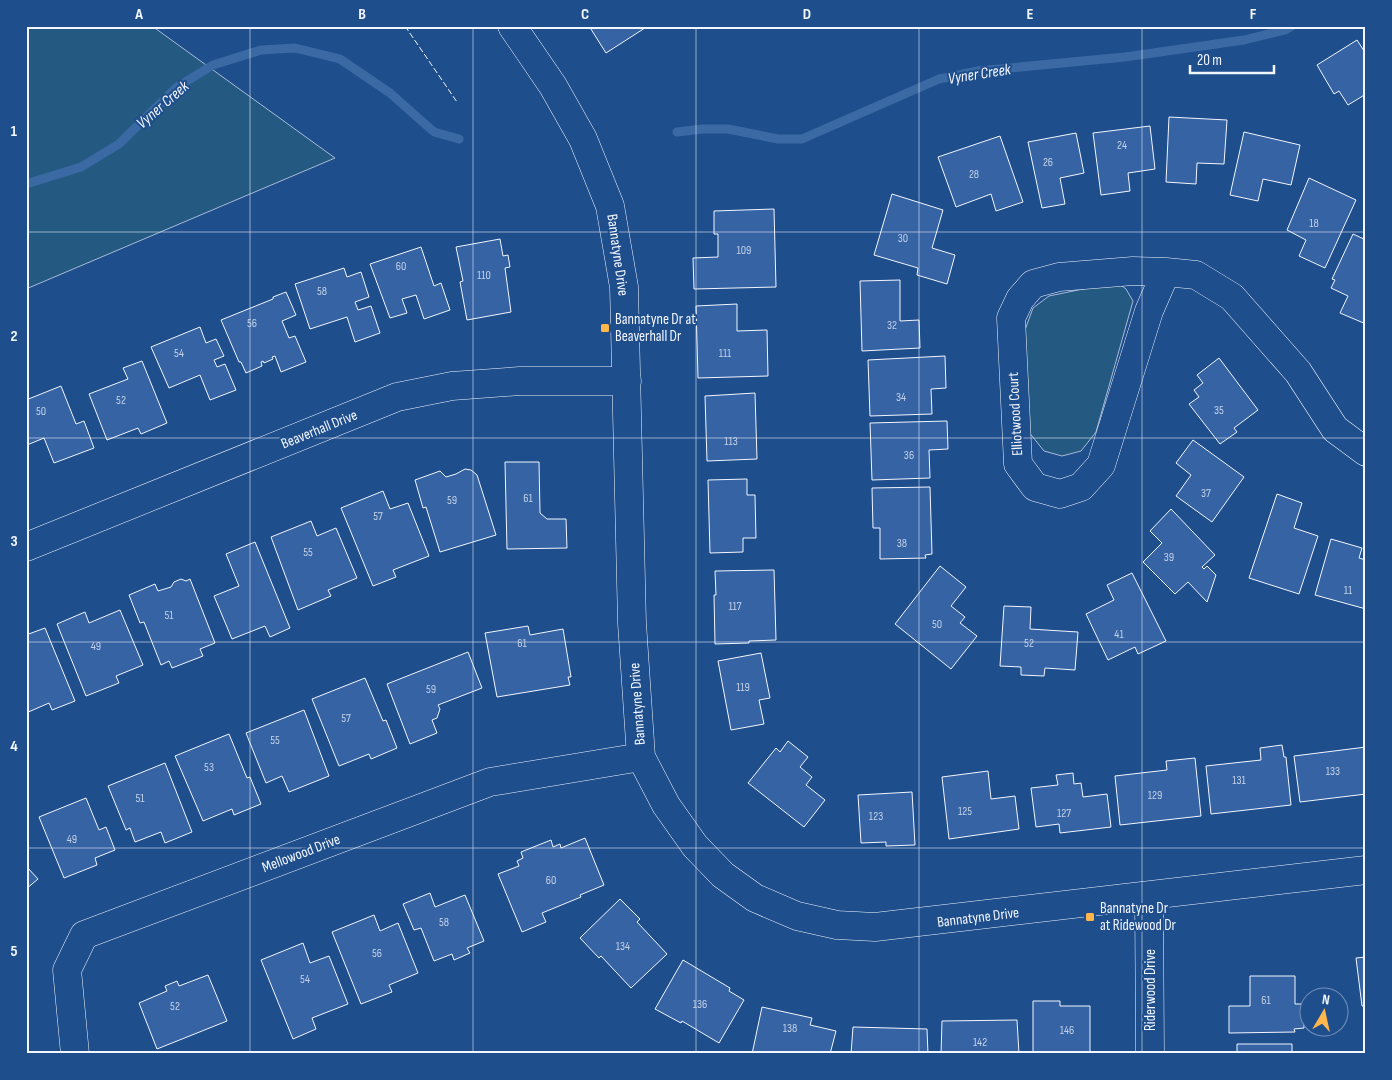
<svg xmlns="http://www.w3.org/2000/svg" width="1392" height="1080" font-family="'Sofia Sans Condensed',sans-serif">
<rect width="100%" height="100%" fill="#1f4e8c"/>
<path fill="#245a82" stroke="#a8bbd7" d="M26,26h126l183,132 -309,131z
M1117,282l9,7 7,12 -37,131 -15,19 -19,5 -18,-5 -16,-20 -3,-101 8,-22 16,-12z"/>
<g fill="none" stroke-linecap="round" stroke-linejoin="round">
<path stroke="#3b69a3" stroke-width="9" d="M677,132l26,-3h25l50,10h24l137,-60 39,-8 147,-14 119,-17 41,-10 7,-4
M26,184l55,-17 38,-23 58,-57 36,-22 48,-15 34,-2 45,11 50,34 44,39 25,7"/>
</g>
<path fill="#3563a3" stroke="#f2f6ff" d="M589,26h59l-42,27z
M1357,40l9,14v40l-18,11 -9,-14 -5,3 -17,-29z
M1169,117l58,3 -3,44 -27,-1 -1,21 -30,-2z
M1150,126l5,43 -27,4 2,18 -29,4 -8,-62z
M1244,132l56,13 -9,40 -28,-6 -5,22 -28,-6z
M1076,133l8,40 -24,5 5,26 -23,4 -14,-66z
M1000,136l23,66 -27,9 -5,-17 -35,13 -18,-50z
M1309,178l47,22 -31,68 -26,-12 7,-16 -19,-10z
M892,194l51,16 -11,38 23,7 -8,29 -30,-9 1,-7 -44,-13z
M774,209l2,78 -82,2 -1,-31 25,-1v-23h-4v-23z
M1353,234l13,6v84l-26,-11 8,-17 -17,-8 4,-8 -3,-1z
M500,239l3,17 5,-1 2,12 -5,1 6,44 -44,8 -7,-38 3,-1 -7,-34z
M421,247l13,39 7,-3 9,27 -26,9 -8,-24 -14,4 5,14 -17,5 -20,-54z
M344,268l3,9 14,-5 8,25 -14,5 3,8 13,-4 9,27 -25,9 -8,-25 -37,12 -15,-45z
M900,280v41l19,-1 1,28 -58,3 -2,-70z
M286,292l10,23 -14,6 7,17 6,-2 11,26 -25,10 -6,-16 -3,1 1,2 -9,4 -1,-2 -2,1 1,4 -16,7 -5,-11h-2l-18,-42 52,-21v-2z
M737,304v27l30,-1 1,46 -70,2 -2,-72z
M200,327l6,16 10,-4 8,17 -10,4 3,7 8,-3 11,26 -26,10 -10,-25 -31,13 -18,-41z
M945,356l1,32 -15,1 1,25 -62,2 -2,-56z
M1219,358l39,52 -24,18 3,4 -17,12 -31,-40 10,-7 -5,-7 9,-7 -6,-8z
M142,361l25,62 -26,11 -3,-6 -31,12 -18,-46 39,-15 -5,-11z
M61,386l15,38 8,-3 10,27 -40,15 -10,-25 -17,7 -1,-45z
M755,393l2,66 -50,2 -2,-65z
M947,421l1,28 -19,1 1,28 -58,2 -2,-57z
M1193,440l51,37 -32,45 -36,-26 15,-21 -15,-12z
M505,462h34l1,51 7,6h19l1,29 -60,1z
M465,469l6,1 6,5 19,60 -56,17 -14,-45 -3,1 -8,-28 25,-9 6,6 10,-3z
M747,479v16h8l1,43h-13v14l-33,1 -2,-73z
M930,487l2,67 -7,1 1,3 -46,1v-31h-7l-1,-40z
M383,491l7,18 18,-6 21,53 -36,14 3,7 -23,9 -32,-78z
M1277,494l25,9 -8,25 24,8 -19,58 -50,-16z
M1171,509l44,46 -13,12 2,2 3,-3 9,9 -9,27 -19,-20 -13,12 -32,-32 19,-19 -12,-12z
M311,521l6,15 19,-8 21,50 -29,12 3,6 -33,14 -27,-73z
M1331,539l31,9 -3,10 7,2v49l-51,-14z
M255,542l35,86 -20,9 -5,-11 -33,13 -18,-43 25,-10 -13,-32z
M940,566l26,21 -15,19 14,11 -5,6 17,13 -26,33 -56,-45z
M774,570l2,70 -27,1v2l-34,1 -1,-49h2l-1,-24z
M1132,573l34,68 -28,13 -3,-7 -27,13 -22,-46 28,-14 -7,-15z
M181,579l5,2 4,-2 25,64 -15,6 3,7 -31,12 -3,-7 -8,4 -17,-43 -4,1 -11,-28 26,-11 3,7 13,-4 3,-5z
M1004,606l27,1 -1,22 48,3 -3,38 -30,-2 -1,8 -23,-1v-8l-21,-1z
M120,610l23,55 -27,11 3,7 -33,13 -29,-72 28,-12 4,11z
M528,626l2,9 33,-6 8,48h-3l2,8 -73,12 -12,-64z
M45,628l30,73 -23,9 -3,-7 -23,10v-78z
M468,652l14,36 -44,17 2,4 -3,9 -5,2 5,13 -27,11 -23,-60z
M761,653l9,45 -11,2 5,24 -33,6 -13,-69z
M365,678l18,43 3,-1 11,28 -26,11 -2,-5 -30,12 -27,-67z
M304,710l25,66 -40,16 -7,-16 -16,7 -20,-50z
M229,734l18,44 3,-1 11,27 -27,11 -2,-6 -29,12 -28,-65z
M788,741l20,16 -8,10 12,10 -6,8 19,15 -21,27 -56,-44 28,-35 4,4z
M1282,745l2,12h2l5,48 -80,9 -5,-48 55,-6 -1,-12z
M1366,747v47l-66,8 -6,-46z
M1195,758l6,58 -81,9 -5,-49 52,-6 -1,-9z
M165,763l27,69 -27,11 -4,-11 -26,10 -5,-14 -4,2 -18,-44z
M988,771l3,28 24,-3 4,33 -70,10 -7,-62z
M1073,773l1,11 7,-1 2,14 24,-3 4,33 -51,6 -1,-9 -23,3 -5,-39 27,-3 -2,-10z
M912,792l3,53 -29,1v-4l-25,1 -3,-48z
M86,798l13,32 7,-3 9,23 -20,8 2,7 -33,13 -25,-61z
M585,838l19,47 -24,10 1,2 -39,16 4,9 -24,10 -24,-58 21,-8 -2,-5 6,-3 -2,-6 30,-12 2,7 7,-3 1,4z
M26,866l12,13 -12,10z
M430,893l5,14 30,-12 19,46 -17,7 3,5 -16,7 -2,-6 -18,7 -13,-33 -7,2 -11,-26z
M620,899l20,20 -3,3 30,32 -36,34 -30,-32 -2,2 -19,-20z
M374,915l6,16 18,-8 20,50 -29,12 3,7 -31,12 -29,-72z
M303,943l7,20 19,-7 19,48 -36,14 4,11 -23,10 -32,-79z
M1366,957v49h-4l-6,-48z
M683,960l47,28 -1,3 15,9 -25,43 -37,-22 -1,2 -26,-14z
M208,975l19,46 -70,28 -18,-46 28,-12 -2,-5 12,-5 2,5z
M1250,976h45v28h9v24l-10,1 1,3 -66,1v-27h21z
M1033,1001h27v5h30v48h-57z
M762,1007l50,11 -2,7 26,6 -6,23h-78z
M1017,1020l2,34h-78l1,-33z
M853,1027l74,2 1,25h-77z
M1237,1044h55v10h-55z"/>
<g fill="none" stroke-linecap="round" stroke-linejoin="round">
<defs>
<path id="minor" d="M512,26l41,60 30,53 27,67 14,81 8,336 9,134 25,48 29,41 28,29 32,23 42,18 40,9 38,2 491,-57
M1166,272l-17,39 -48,154 -20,22 -21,7 -25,-7 -17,-23 -7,-146 9,-19 13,-15 26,-7 74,-6 33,1 30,3 36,22 66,75 37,57 31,23
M26,547l371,-150 55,-11 68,-5h107
M1149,897l1,157
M75,1054l-8,-84 17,-35 406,-153 151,-25"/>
</defs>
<use href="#minor" stroke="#f2f6ff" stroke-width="29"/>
<use href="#minor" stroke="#1f4e8c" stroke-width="28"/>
<path stroke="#f2f6ff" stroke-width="1" stroke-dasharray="6 2.5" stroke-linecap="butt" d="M405,26l52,76"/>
</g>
<path fill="none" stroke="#f2f6ff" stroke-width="1" stroke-opacity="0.55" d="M250,26v1028M473,26v1028M696,26v1028M919,26v1028M1142,26v1028M26,232h1340M26,438h1340M26,642h1340M26,848h1340"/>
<g fill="#ffb74d" stroke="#1f4e8c" stroke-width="2">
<rect x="600" y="323" width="10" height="10" rx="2.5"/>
<rect x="1085" y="912" width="10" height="10" rx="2.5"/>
</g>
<g text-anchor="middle" stroke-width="4" stroke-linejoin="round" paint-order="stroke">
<g font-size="12" fill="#c3d1e8">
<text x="1122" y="149">24</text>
<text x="1048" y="166">26</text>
<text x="974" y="178">28</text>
<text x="1314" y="227">18</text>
<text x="903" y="242">30</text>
<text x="744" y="254">109</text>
<text x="401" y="270">60</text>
<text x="484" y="279">110</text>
<text x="322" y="295">58</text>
<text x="252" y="327">56</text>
<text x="892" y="329">32</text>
<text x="179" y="357">54</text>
<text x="725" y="357">111</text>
<text x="901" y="401">34</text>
<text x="121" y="404">52</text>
<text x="1219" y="414">35</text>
<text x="41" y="415">50</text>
<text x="731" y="445">113</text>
<text x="909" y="459">36</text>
<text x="1206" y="497">37</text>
<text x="528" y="502">61</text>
<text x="452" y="504">59</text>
<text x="378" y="520">57</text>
<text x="902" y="547">38</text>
<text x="308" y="556">55</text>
<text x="1169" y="561">39</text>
<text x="1348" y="594">11</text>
<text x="735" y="610">117</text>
<text x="169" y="619">51</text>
<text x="937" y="628">50</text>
<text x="1119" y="638">41</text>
<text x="522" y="647">61</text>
<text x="1029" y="647">52</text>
<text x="96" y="650">49</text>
<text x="743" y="691">119</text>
<text x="431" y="693">59</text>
<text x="346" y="722">57</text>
<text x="275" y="744">55</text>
<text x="209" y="771">53</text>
<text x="1333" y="775">133</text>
<text x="1239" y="784">131</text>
<text x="1155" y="799">129</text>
<text x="140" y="802">51</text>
<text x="965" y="815">125</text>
<text x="1064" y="817">127</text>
<text x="876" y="820">123</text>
<text x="72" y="843">49</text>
<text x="551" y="884">60</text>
<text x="444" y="926">58</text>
<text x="623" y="950">134</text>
<text x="377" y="957">56</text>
<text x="305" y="983">54</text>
<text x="1266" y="1004">61</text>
<text x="700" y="1008">136</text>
<text x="175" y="1010">52</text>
<text x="790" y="1032">138</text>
<text x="1067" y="1034">146</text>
<text x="980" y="1046">142</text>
</g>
<g font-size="15" fill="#f2f6ff" stroke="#1f4e8c">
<text transform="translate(618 255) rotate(82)" y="5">Bannatyne Drive</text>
<text transform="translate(1015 414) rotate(-93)" y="5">Elliotwood Court</text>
<text transform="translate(319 429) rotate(-22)" y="5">Beaverhall Drive</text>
<text transform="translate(637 704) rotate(-94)" y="5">Bannatyne Drive</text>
<text transform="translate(301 853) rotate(-21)" y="5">Mellowood Drive</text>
<text transform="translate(978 917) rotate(-7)" y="5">Bannatyne Drive</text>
<text transform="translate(1150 990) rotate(-90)" y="5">Riderwood Drive</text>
</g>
<g font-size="15" fill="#f2f6ff" stroke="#1f4e8c" text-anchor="start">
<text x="615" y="324">Bannatyne Dr at<tspan x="615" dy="17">Beaverhall Dr</tspan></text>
<text x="1100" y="913">Bannatyne Dr<tspan x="1100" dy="17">at Ridewood Dr</tspan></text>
</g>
<g font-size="16" font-style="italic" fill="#f2f6ff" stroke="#1f4e8c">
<text transform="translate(979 73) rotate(-9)" y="6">Vyner Creek</text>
<text transform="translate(162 104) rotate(-41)" y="6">Vyner Creek</text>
</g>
</g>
<rect width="1392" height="1080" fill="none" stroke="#1f4e8c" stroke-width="55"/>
<g transform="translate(1324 1012) rotate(9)"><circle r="24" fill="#1f4e8c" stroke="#7391ba"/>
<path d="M0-4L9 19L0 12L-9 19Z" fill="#ffb74d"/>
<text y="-8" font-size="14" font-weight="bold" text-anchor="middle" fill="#f2f6ff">N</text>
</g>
<path d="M1190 65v8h84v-8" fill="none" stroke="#f2f6ff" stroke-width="2.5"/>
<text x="1197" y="65" font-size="15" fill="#f2f6ff" stroke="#1f4e8c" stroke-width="4" paint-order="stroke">20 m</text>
<rect x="28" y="28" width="1336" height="1024" fill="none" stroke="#f2f6ff" stroke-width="2"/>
<g font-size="16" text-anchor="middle" font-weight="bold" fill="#f2f6ff">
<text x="139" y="19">A</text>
<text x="362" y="19">B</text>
<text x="585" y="19">C</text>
<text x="807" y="19">D</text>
<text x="1030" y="19">E</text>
<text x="1253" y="19">F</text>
<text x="14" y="136">1</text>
<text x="14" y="341">2</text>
<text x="14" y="546">3</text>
<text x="14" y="751">4</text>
<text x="14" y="956">5</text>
</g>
</svg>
